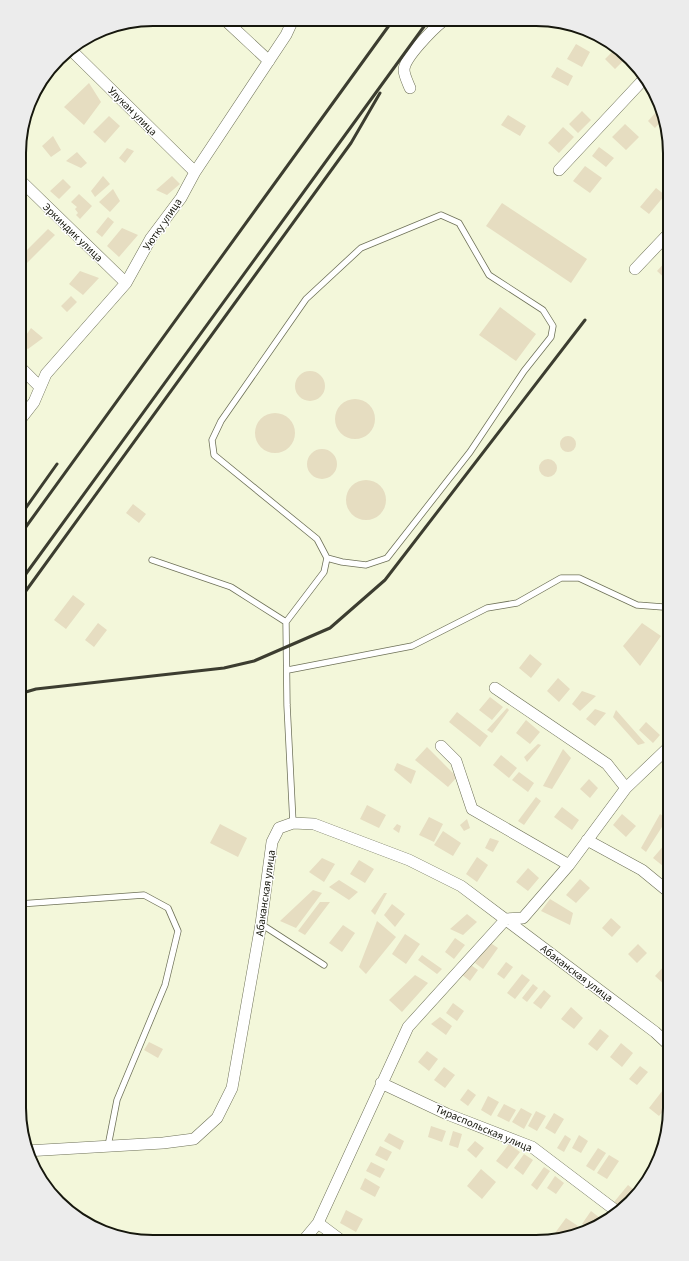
<svg xmlns="http://www.w3.org/2000/svg" width="689" height="1261" font-family="'Source Sans 3',sans-serif">
<rect width="100%" height="100%" fill="#f3f7da"/>
<path fill="#e6ddc1" d="M576,44l14,8 -8,15 -15,-8z
M616,48l10,10 -11,11 -10,-10z
M557,67l16,9 -5,10 -17,-9z
M89,83l12,19 -17,23 -20,-18z
M658,110l6,5v3l-9,10 -7,-7z
M582,111l9,9 -13,13 -9,-9z
M508,115l18,11 -6,10 -19,-11z
M109,116l11,10 -15,17 -12,-11z
M625,124l14,13 -13,13 -14,-13z
M563,127l11,10 -15,16 -11,-10z
M53,136l8,14 -10,7 -9,-11z
M599,147l15,11 -8,9 -14,-11z
M127,148l7,3 -9,12 -6,-5z
M77,152l10,11 -6,5 -15,-7z
M585,166l17,12 -12,15 -17,-12z
M103,176l7,8 -15,13 -4,-6z
M172,176l8,8 -13,11 -11,-5z
M670,176v14l-7,-6z
M63,179l8,8 -12,12 -9,-8z
M656,188l9,7 -16,19 -9,-7z
M113,189l7,12 -10,11 -11,-10z
M79,194l13,12 -12,13 -4,-4 2,-2 -3,-4 2,-2 -6,-5z
M502,203l85,56 -16,24 -85,-57z
M108,217l6,5 -12,15 -6,-5z
M122,228l16,7 -19,22 -12,-11z
M48,229l7,6 -35,35v-13z
M668,259l2,2v22l-13,-12z
M80,271l19,7 -16,17 -14,-11z
M71,296l6,6 -10,10 -6,-6z
M500,307l36,27 -20,27 -37,-26z
M31,328l12,10 -15,11 -8,-5z
M295 386a15 15 0 1 1 30 0a15 15 0 1 1-30 0Z
M22,396l5,5 -7,7v-10z
M335 419a20 20 0 1 1 40 0a20 20 0 1 1-40 0Z
M255 433a20 20 0 1 1 40 0a20 20 0 1 1-40 0Z
M560 444a8 8 0 1 1 16 0a8 8 0 1 1-16 0Z
M307 464a15 15 0 1 1 30 0a15 15 0 1 1-30 0Z
M539 468a9 9 0 1 1 18 0a9 9 0 1 1-18 0Z
M346 500a20 20 0 1 1 40 0a20 20 0 1 1-40 0Z
M133,504l13,10 -7,9 -13,-10z
M73,595l12,9 -19,25 -12,-9z
M98,623l9,7 -13,17 -9,-7z
M642,623l19,13 -21,30 -17,-20z
M530,654l12,10 -11,14 -12,-10z
M558,678l12,11 -11,13 -12,-11z
M582,691l14,5 -16,15 -8,-7z
M490,697l13,10 -11,13 -13,-10z
M507,708l2,2 -17,23 -5,-3z
M595,709l11,4 -11,13 -9,-7z
M616,710l29,33 -7,2 -25,-28z
M457,712l31,24 -8,11 -31,-25z
M526,720l14,12 -10,12 -14,-11z
M646,722l14,13 -7,8 -14,-13z
M538,744l3,1 -14,17 -3,-5z
M427,747l30,30 -9,10 -33,-27z
M563,749l8,9 -19,31 -9,-3z
M501,755l16,13 -8,10 -16,-13z
M397,763l19,8 -5,13 -17,-14z
M519,772l15,11 -6,9 -16,-12z
M589,779l9,9 -8,10 -10,-9z
M536,797l5,4 -17,24 -6,-4z
M367,805l19,10 -7,13 -19,-9z
M562,807l17,13 -7,10 -18,-13z
M622,814l14,12 -10,11 -13,-12z
M660,814l7,5 -21,33 -5,-4z
M429,817l14,7 -9,18 -15,-7z
M467,819l3,9 -6,3 -4,-6z
M220,824l27,14 -9,19 -28,-14z
M397,824l4,2 -2,7 -6,-4z
M443,831l18,12 -8,13 -19,-11z
M490,838l9,3 -6,11 -8,-4z
M665,844l5,5v19l-2,2 -15,-12z
M477,857l11,8 -11,17 -11,-8z
M322,858l13,6 -11,18 -15,-10z
M359,860l15,9 -9,14 -15,-9z
M528,868l11,10 -11,13 -12,-9z
M580,879l10,9 -14,15 -10,-8z
M339,880l19,12 -9,8 -20,-13z
M313,890l9,3 -26,35 -16,-7z
M384,893h3l-12,22 -4,-4z
M550,899l23,14 -3,12 -29,-14z
M320,902h10l-25,33 -7,-4z
M392,904l13,10 -10,13 -11,-12z
M467,914l10,8 -14,13 -13,-6z
M611,918l10,9 -9,10 -10,-9z
M377,921l19,16 -30,37 -7,-7z
M343,925l12,8 -13,19 -13,-9z
M405,934l15,10 -14,20 -14,-10z
M455,938l10,7 -11,14 -9,-7z
M489,942l9,6 -15,21 -8,-6z
M638,944l9,9 -10,10 -9,-9z
M422,955l20,14 -5,5 -19,-14z
M506,962l7,5 -9,12 -7,-5z
M468,963l10,7 -8,11 -9,-7z
M665,965l5,5v13l-4,3 -11,-10z
M522,974l8,6 -15,19 -8,-6z
M415,975l13,8 -26,29 -13,-12z
M533,984l5,4 -11,14 -5,-4z
M544,990l7,6 -10,13 -8,-6z
M453,1003l11,8 -7,10 -11,-8z
M571,1007l12,11 -9,11 -13,-10z
M440,1017l12,9 -6,9 -15,-11z
M600,1029l9,7 -12,15 -9,-7z
M149,1042l14,7 -5,9 -14,-8z
M621,1043l12,10 -11,14 -12,-10z
M427,1051l11,8 -9,12 -11,-9z
M640,1066l8,6 -11,13 -8,-6z
M444,1067l11,8 -10,13 -11,-8z
M666,1086l4,3v13l-11,14 -10,-8z
M468,1089l8,6 -8,11 -8,-6z
M488,1096l11,6 -8,14 -10,-6z
M504,1104l12,6 -7,12 -12,-6z
M521,1108l11,6 -8,15 -12,-7z
M536,1111l10,5 -9,15 -9,-5z
M554,1113l10,6 -9,15 -10,-6z
M431,1126l15,5 -4,11 -14,-5z
M453,1131l9,3 -4,14 -9,-3z
M389,1133l15,8 -4,9 -16,-9z
M565,1135l6,4 -7,13 -7,-4z
M579,1135l9,6 -7,12 -9,-5z
M475,1141l9,7 -8,10 -9,-8z
M509,1144l11,8 -13,17 -11,-8z
M380,1146l12,6 -5,9 -12,-6z
M598,1148l8,5 -12,18 -8,-5z
M524,1154l9,6 -10,15 -9,-7z
M609,1155l10,6 -12,18 -10,-6z
M371,1162l14,7 -5,9 -14,-7z
M544,1167l6,4 -13,19 -6,-5z
M481,1169l15,13 -14,17 -15,-13z
M555,1176l9,7 -8,11 -9,-6z
M365,1178l15,9 -5,10 -15,-8z
M628,1185l10,8 -16,16 -8,-7z
M346,1210l17,9 -7,13 -16,-9z
M591,1211l9,7 -7,9 -4,2 -7,-5z
M566,1218l12,8 -8,10 -9,2 -6,-5z
M389,1234l11,8h-17z"/>
<g fill="none" stroke-linecap="round" stroke-linejoin="round">
<defs>
<path id="lane" d="M152,560l79,27 55,35 1,83 6,118
M286,622l38,-50 3,-14 -10,-19 -103,-84 -2,-15 9,-19 85,-122 55,-51 80,-33 18,8 30,52 54,35 10,16 -2,11 -27,34 -54,81 -83,106 -21,7 -24,-3 -15,-4
M288,670l124,-24 75,-38 30,-5 44,-25h18l58,27 26,2 7,-3
M19,904l125,-9 24,13 10,23 -13,54 -48,115 -9,46
M261,924l63,41"/>
<path id="street" d="M224,19l45,42
M70,49l125,123
M410,88c-2,-5 -6,-13 -6,-18 0,-12 29,-41 39,-49
M559,170l84,-90
M20,180l106,103
M635,269l35,-37
M20,367l20,20
M20,420l14,-18 12,-28 80,-91 25,-45 30,-40 14,-26 91,-137 7,-15
M495,688l112,76 19,24
M441,746l15,15 16,48 97,56
M587,840l55,30 28,23
M381,1083l66,31 85,33 87,66
M26,1151l137,-8 31,-4 23,-21 15,-30 29,-164 11,-82 7,-14 14,-5 21,1 95,36 52,26 194,146 15,14
M318,1223l24,18
M303,1241l15,-18 90,-196 98,-108 17,-1 46,-53 57,-77 44,-42"/>
</defs>
<use href="#lane" stroke="#6e7158" stroke-width="7"/>
<use href="#street" stroke="#6e7158" stroke-width="12"/>
<use href="#lane" stroke="#fff" stroke-width="5.5"/>
<use href="#street" stroke="#fff" stroke-width="11"/>
<path stroke="#3c3d30" stroke-width="3" d="M20,516l37,-52
M20,535l373,-515
M20,582l408,-561
M20,599l331,-456 29,-50
M19,694l17,-5 188,-21 30,-7 76,-33 55,-48 200,-260"/>
</g>
<g text-anchor="middle" stroke-width="3" stroke-linejoin="round" paint-order="stroke">
<g font-size="11" fill="#16170d" stroke="#fff">
<text transform="translate(133 111) rotate(45)" y="4">Улукан улица</text>
<text transform="translate(162 224) rotate(-56)" y="4">Уютку улица</text>
<text transform="translate(73 232) rotate(44)" y="4">Эркиндик улица</text>
<text transform="translate(265 893) rotate(-82)" y="4">Абаканская улица</text>
<text transform="translate(577 973) rotate(37)" y="4">Абаканская улица</text>
<text transform="translate(484 1128) rotate(23)" y="4">Тираспольская улица</text>
</g>
</g>
<path d="M0 0H689V1261H0ZM153 26H536A127 127 0 0 1 663 153V1108A127 127 0 0 1 536 1235H153A127 127 0 0 1 26 1108V153A127 127 0 0 1 153 26Z" fill="#ececec" fill-rule="evenodd"/>
<path fill="none" stroke="#16170d" stroke-width="2" d="M153 26H536A127 127 0 0 1 663 153V1108A127 127 0 0 1 536 1235H153A127 127 0 0 1 26 1108V153A127 127 0 0 1 153 26Z"/>
</svg>
